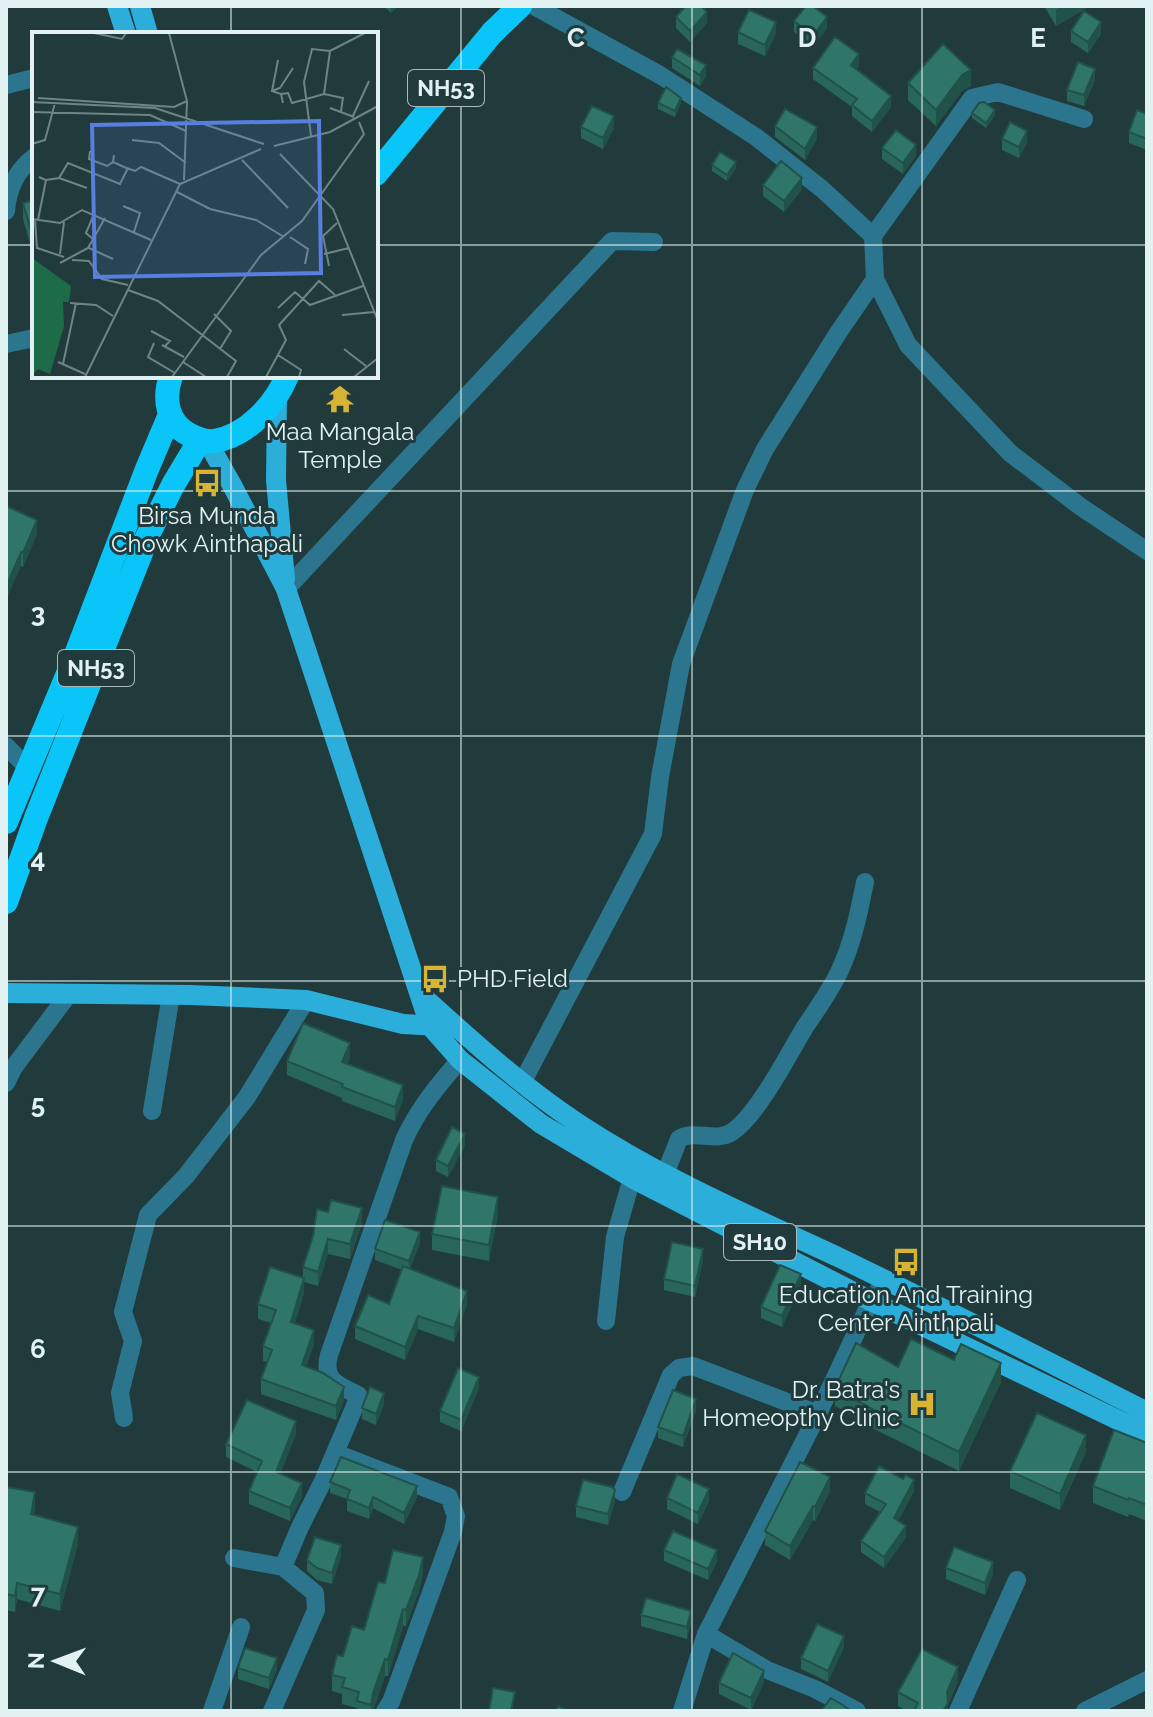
<svg xmlns="http://www.w3.org/2000/svg" width="1153" height="1717" font-family="Raleway,sans-serif">
<rect width="100%" height="100%" fill="#213b3d"/>
<g fill="none" stroke-linecap="round" stroke-linejoin="round">
<path stroke="#2c758e" stroke-width="18" d="M534,6l126,69 96,62 66,52 51,47 2,43 33,66 102,108 71,54 66,44
M6,85l28,-7
M6,211c2,-23 10,-40 28,-54
M873,236l99,-138 26,-6 86,27
M6,344l28,-6
M286,589l326,-348 42,1
M6,746l23,23
M6,1083l8,-16 54,-72
M522,1083l131,-249 7,-57 21,-113 64,-174 20,-41 73,-116 37,-54
M152,1111l19,-116
M665,1174l14,-35c16,-10 36,4 53,-7 25,-16 56,-77 73,-105 12,-18 26,-37 35,-57 13,-28 19,-58 25,-88
M606,1321l9,-84 17,-59
M124,1418l-4,-25 13,-52 -10,-29 25,-97 38,-39 61,-79 59,-97
M335,1453l114,44 7,19 -3,16 -62,170 -6,9
M622,1492l49,-117 8,-7 14,-2 125,48
M234,1558l49,9 17,-40 23,-46 34,-80 1,-6c-19,-10 -36,-14 -29,-40l75,-215c14,-31 34,-55 56,-80
M706,1634l61,36 48,19 42,22
M212,1711l29,-84
M272,1711l44,-101 -1,-17 -32,-26
M682,1711l24,-77 112,-220 53,-113 14,-20
M958,1711l59,-131
M1085,1711l62,-31"/>
<path stroke="#2baed9" stroke-width="20" d="M117,6l9,28
M140,6l8,28
M277,396l-1,84 9,99
M207,441l26,46 53,102 144,437 30,34 81,64 91,54 239,123 276,133
M6,993l185,2 115,5 97,24 36,2
M420,994c51,46 101,92 159,130 82,54 171,92 259,133 104,50 206,103 309,155"/>
<path stroke="#0ac5f8" stroke-width="24" d="M376,174l116,-141 28,-27
M171,376c-8,23 -4,48 19,59 8,4 15,7 24,6 33,-5 61,-36 73,-65
M6,822l69,-165 72,-188 22,-52
M6,902l30,-84 112,-283 25,-50 27,-45"/>
</g>
<path fill="#28655a" d="M384,6h14l-7,7z
M1044,6h46l-34,20z
M676,17l31,6 -17,19 -14,-14z
M794,21l33,7 -14,19 -19,-15z
M1071,31l30,3 -13,19 -17,-11z
M738,32l38,1 -11,23 -27,-12z
M672,57l34,19 -6,10 -28,-18z
M859,66l-3,3 35,38 -19,25 -20,-16v-9l-39,-28v-11z
M1095,80l-11,26 -17,-5v-11z
M908,83l63,3 -9,5 -26,35 -28,-26z
M658,103h23l-6,14 -17,-8z
M972,113l23,2 -9,13 -14,-10z
M1147,114v36l-18,-7v-11z
M775,126l42,12 -12,22 -30,-23z
M581,127l33,1 -11,21 -22,-11z
M1002,139l25,3 -8,16 -17,-8z
M882,148l34,8 -13,18 -21,-15z
M712,165l24,3 -9,13 -15,-10z
M763,185l39,4 -18,23 -21,-16z
M34,200v57l-11,-38v-16z
M6,506l31,28 -14,33 -2,-1z
M350,1057l-3,7 56,35 -8,22 -53,-20v-3l-55,-23v-14z
M465,1145l-17,32 -12,-6v-11z
M498,1214l-9,47 -57,-11v-16z
M362,1223l-12,36 -22,-5 -10,32 -14,-4v11l-9,30 19,21 -8,23 38,34 -8,19 -75,-26v-15l6,-17 -4,-1v-15l8,-23 -13,-4v-15l45,-26v-11l10,-31z
M420,1243l-10,26 57,35 -13,38 -36,-13 -13,31 -50,-21v-13l34,-22 13,-34 -27,-10v-11z
M703,1260l-8,37 -31,-7v-11z
M801,1285l-19,42 -21,-9v-11z
M954,1360l47,22 -42,89 -83,-41 -41,-24v-18l63,-21z
M479,1388l-18,43 -21,-9v-11z
M384,1404l-8,21 -14,-6v-11z
M696,1410l-13,37 -25,-9v-11z
M296,1434l-16,40 22,22 -12,25 -41,-17v-13l8,-19 -31,-15v-13z
M1147,1443v78l-18,-7 -1,3 -35,-14v-17z
M1086,1452l-26,58 -50,-22v-17z
M330,1482l87,15 -13,27 -31,-16 -4,11 -22,-8v-12l-17,-6z
M6,1487l29,22 -1,6 44,29 -18,67 -43,-12 -2,13 -9,-2z
M830,1491l-15,30 -2,-1 -23,40 -25,-15v-14z
M914,1491l-16,30 8,16 -22,31 -23,-16v-11l19,-29 -15,-8v-11z
M667,1498l42,3 -11,23 -31,-15z
M615,1501l-7,24 -32,-8v-11z
M664,1550l53,11 -9,19 -44,-19z
M341,1556l-9,28 -15,-4 -10,-9v-11z
M946,1568l47,5 -8,22 -39,-16z
M423,1573l-4,18 -13,35h-3l-15,50h-3l-12,35h-16v-3l-15,-4v-10l-10,-3v-16l11,-19 21,-26 21,-47z
M641,1615l50,7 -4,17 -46,-13z
M844,1647l-16,35 -27,-13v-11z
M238,1668l39,1 -8,20 -31,-10z
M958,1681l-10,24v6h-41l-9,-5v-14z
M764,1682l-13,28 -32,-16v-11z"/>
<path fill="#21524a" d="M391,6h7l-7,7z
M1062,6h28l-34,20v-16z
M707,12v11l-17,19v-11z
M827,17v11l-14,19v-11z
M776,22v11l-11,23v-11z
M1101,22v12l-13,19v-11z
M859,54v12l-8,10v-11z
M706,65v11l-6,10v-11z
M1095,69v11l-11,26v-11z
M971,70v16l-9,5 -26,35v-16l26,-35z
M891,96v11l-19,25v-11z
M681,98v5l-6,14v-6z
M995,110v5l-9,13v-5z
M614,116v12l-11,21v-11z
M817,127v11l-12,22v-11z
M1027,131v11l-8,16v-11z
M916,145v11l-13,18v-11z
M736,162v6l-9,13v-6z
M802,178v11l-18,23v-11z
M37,520v14l-14,33v-14z
M21,552v14l-15,35v-14z
M350,1043v14l-8,19v-14z
M403,1085v14l-8,22v-14z
M465,1134v11l-17,32v-11z
M498,1197v17l-9,47v-16z
M362,1208v15l-12,36v-15z
M420,1232v11l-11,29v-11z
M328,1239v15l-10,32v-14z
M703,1249v11l-8,37v-11z
M801,1274v11l-19,42v-11z
M304,1278v15l-13,43v-14z
M467,1291v13l-13,38v-14z
M418,1316v13l-13,31v-13z
M314,1330v14l-12,35v-14z
M1001,1363v19l-42,89v-19z
M479,1377v11l-18,43v-11z
M344,1387v14l-8,19v-14z
M384,1393v11l-8,21v-11z
M696,1399v11l-13,37v-11z
M296,1421v13l-20,51v-13z
M1086,1435v17l-26,58v-16z
M830,1477v14l-15,30v-14z
M914,1480v11l-20,38v-11z
M302,1483v13l-12,25v-13z
M417,1486v11l-13,27v-11z
M709,1489v12l-11,23v-11z
M615,1490v11l-7,24v-11z
M35,1492v17l-4,22v-17z
M373,1497v11l-4,11v-11z
M813,1506v14l-23,40v-14z
M906,1526v11l-22,31v-11z
M78,1527v17l-18,67v-17z
M341,1545v11l-9,28v-11z
M717,1550v11l-9,19v-11z
M423,1557v16l-4,18 -13,35v-16z
M993,1562v11l-8,22v-12z
M17,1583v16l-2,13v-16z
M403,1609v17l-15,50v-16z
M691,1611v11l-4,17v-12z
M844,1636v11l-16,35v-11z
M277,1658v11l-8,20v-11z
M385,1659v17l-12,35h-2l2,-18z
M958,1667v14l-10,24v6h-5l4,-19z
M764,1671v11l-13,28v-12z"/>
<path fill="#2f7569" stroke="#21524a" stroke-width="2" d="M686,6h15l6,6 -17,19 -14,-14z
M806,6h7l14,11 -14,19 -19,-15z
M749,10l27,12 -11,23 -27,-13z
M1084,11l17,11 -13,20 -17,-11z
M835,37l24,17 -8,11 40,31 -19,25 -20,-16 5,-6 -44,-31z
M943,44l28,26 -9,5 -26,35 -28,-27z
M677,49l29,16 -6,10 -28,-18z
M1078,62l17,7 -11,26 -17,-5z
M666,87l15,11 -6,13 -17,-8z
M984,102l11,8 -9,13 -14,-10 7,-10z
M592,106l22,10 -11,22 -22,-11z
M785,109l32,18 -12,22 -30,-23z
M1137,110l10,4v25l-18,-7z
M1010,122l17,9 -8,16 -17,-8z
M896,130l20,15 -13,18 -21,-15z
M720,152l16,10 -9,13 -15,-10z
M781,161l21,17 -18,23 -21,-16z
M34,200v40l-11,-37z
M6,506l31,14 -14,33 -2,-1 -15,35z
M303,1023l47,20 -8,19 61,23 -8,22 -53,-20 1,-3 -56,-23z
M452,1127l13,7 -17,32 -12,-6z
M442,1186l56,11 -9,48 -57,-11z
M331,1200l31,8 -12,36 -22,-5 -10,33 -15,-5 10,-31 4,-27 11,3z
M385,1220l35,12 -11,29 -34,-12z
M672,1242l31,7 -8,37 -31,-7z
M780,1265l21,9 -19,42 -21,-9z
M403,1266l64,25 -13,37 -36,-12 -13,31 -50,-21 13,-31 21,9z
M270,1267l34,11 -13,44 23,8 -12,35 21,8 21,14 -8,19 -75,-27 11,-29 -9,-4 13,-36 -18,-6z
M911,1339l43,21 7,-16 40,19 -42,89 -83,-41 -41,-23 21,-45 42,24z
M458,1368l21,9 -18,43 -21,-9z
M370,1387l14,6 -8,21 -14,-6z
M673,1390l23,9 -13,37 -25,-9z
M247,1400l49,21 -20,51 26,11 -12,25 -41,-17 13,-30 -36,-17z
M1037,1413l49,22 -26,59 -50,-23z
M1114,1430l33,13v62l-18,-7 -1,2 -35,-14z
M341,1457l76,29 -13,27 -31,-16 -4,11 -22,-9 3,-9 -20,-8z
M800,1462l30,15 -15,30 -2,-1 -23,40 -25,-15z
M879,1466l24,13 3,-4 8,5 -20,38 12,8 -22,31 -23,-16 25,-37 -21,-11z
M677,1474l32,15 -11,24 -31,-15z
M583,1480l29,7 3,3 -7,24 -32,-8z
M6,1487l29,5 -4,22 47,13 -18,67 -43,-11 -2,13 -9,-2z
M673,1531l44,19 -9,19 -44,-19z
M315,1537l26,8 -9,28 -15,-5 -10,-8z
M954,1547l39,15 -8,21 -39,-15z
M393,1550l30,7 -4,18 -13,35 -3,-1 -15,51 -3,-1 -12,34 -2,12 -14,-4 2,-9 -17,-5 3,-9 -13,-3 5,-20 6,1 9,-30 12,4 14,-48 7,1z
M646,1598l45,13 -4,16 -46,-12z
M817,1624l27,12 -16,35 -27,-13z
M245,1648l32,10 -8,20 -31,-10z
M922,1649l36,18 -11,25 1,11 -5,8h-29l4,-8 -20,-11z
M733,1653l31,18 -13,27 -32,-15z
M493,1688l22,4 -4,19h-22z
M831,1698l21,13h-31z
M558,1706l11,5h-13z"/>
<path fill="none" stroke="#e2f1f2" stroke-width="2" stroke-opacity="0.55" d="M231,6v28M461,6v1705M692,6v1705M922,6v1705M6,245h28M376,245h771M231,376v1335M6,491h1141M6,736h1141M6,981h1141M6,1226h1141M6,1472h1141"/>
<defs>
<symbol id="temple-bare" viewBox="-9 -9 18 18"><path d="M0-6L5-2H3V0L6.5 2.5H4V6H1.5V3h-3V6H-4V2.5H-6.5L-3 0V-2H-5Z" fill="#d8b434" stroke="#213b3d" stroke-width="2.5" paint-order="stroke"/></symbol>
<symbol id="bus-bare" viewBox="-9 -9 18 18"><path d="M-5-6H5V4H4V6H2V4H-2V6H-4V4H-5ZM-3.5-4V0h7V-4ZM-3.5 1.2v1.5H-2V1.2ZM2 1.2v1.5H3.5V1.2Z" fill="#d8b434" stroke="#213b3d" stroke-width="2.5" paint-order="stroke"/></symbol>
<symbol id="hospital-bare" viewBox="-9 -9 18 18"><path d="M-5-5h3v3.5h4V-5h3V5h-3V1.5h-4V5h-3Z" fill="#d8b434" stroke="#213b3d" stroke-width="2.5" paint-order="stroke"/></symbol>
</defs>
<g fill-rule="evenodd">
<use href="#temple-bare" x="320" y="379" width="40" height="40"/>
<use href="#bus-bare" x="187" y="463" width="40" height="40"/>
<use href="#bus-bare" x="415" y="959" width="40" height="40"/>
<use href="#bus-bare" x="886" y="1242" width="40" height="40"/>
<use href="#hospital-bare" x="902" y="1384" width="40" height="40"/>
</g>
<g text-anchor="middle" stroke-width="6" stroke-linejoin="round" paint-order="stroke">
<g fill="#213b3d" stroke="#a8babc" stroke-width="2">
<rect x="408" y="70" width="76" height="36" rx="6"/>
<rect x="58" y="650" width="76" height="36" rx="6"/>
<rect x="724" y="1224" width="72" height="36" rx="6"/>
</g>
<g font-size="22" font-weight="bold" fill="#e2f1f2">
<text x="446" y="96">NH53</text>
<text x="96" y="676">NH53</text>
<text x="760" y="1250">SH10</text>
</g>
<g font-size="24" fill="#e2f1f2" stroke="#213b3d">
<text x="340" y="440">Maa Mangala<tspan x="340" dy="28">Temple</tspan></text>
<text x="207" y="524">Birsa Munda<tspan x="207" dy="28">Chowk Ainthapali</tspan></text>
<text x="457" y="987" text-anchor="start">PHD Field</text>
<text x="906" y="1303">Education And Training<tspan x="906" dy="28">Center Ainthpali</tspan></text>
<text x="900" y="1398" text-anchor="end">Dr. Batra's<tspan x="900" dy="28">Homeopthy Clinic</tspan></text>
</g>
</g>
<g transform="translate(32 32)">
<rect width="346" height="346" fill="#213b3d"/>
<path d="M0,226l39,28 -2,16h-6l1,24 -14,48 -12,-5 -6,6z" fill="#1c6c47"/>
<path fill="none" stroke="#6e8485" stroke-width="2" d="M62,1l28,6 4,-6M137,1l18,68 -3,79M246,28l-6,31 9,3 2,9M240,59l8,-3 13,-20M249,62l7,-1 4,10 32,-9 19,4 -2,13M292,62l6,-43M6,66l136,9 13,-6M0,70l123,6 109,36M298,76l24,9M0,80l118,3 36,16M321,84l16,-35M279,104l-7,-54 8,-33 18,2 35,-18M100,108l27,3 27,20M0,112l13,-4 10,-37M242,114l56,-14 48,-26M58,119l-1,8 18,7 6,-4M248,122l53,55 45,112M82,123l-1,7 11,5 11,4 6,-4 39,17M210,128l46,48M27,146l28,10M14,148l13,-2 9,-15 52,21 8,-16M145,160l33,17 46,11 28,17M91,174l17,7 -6,19M0,187l28,4 22,-13 69,30M3,188l2,28 27,9M6,188l8,-40 -7,-3M258,205l18,12 -3,15M62,208l-8,-7 8,-19M57,216l24,11M28,222l4,-32M292,222l25,-6M40,228l17,1 13,18 26,6M28,231l28,-15 17,-30M297,234l-6,-30 14,-13M96,258l30,11 78,60 -9,16M38,271l26,2 17,11M246,276l17,-16 15,13 53,-19M182,282l17,17 -11,18M310,283l32,-3M119,299l19,10 -5,5M122,311l-6,14 27,16M130,313l22,12M312,317l22,17M246,323l23,15 -2,7M26,330l27,12M151,330l23,15M31,332l13,-61M53,345l95,-193 81,-35M140,345l89,-122 41,-34 62,-87 -5,-12M234,345l20,-37 -7,-15 40,-44 16,14M322,345l24,-19"/>
<path fill="#587fe0" fill-opacity="0.15" stroke="#587fe0" stroke-width="4" d="M287,89l2,152 -226,4 -3,-152z"/>
<rect width="346" height="346" fill="none" stroke="#e2f1f2" stroke-width="4"/>
</g>
<g font-size="26" text-anchor="middle" font-weight="bold" fill="#e2f1f2" stroke="#213b3d" stroke-width="6" stroke-linejoin="round" paint-order="stroke">
<text x="576" y="47">C</text>
<text x="807" y="47">D</text>
<text x="1038" y="47">E</text>
<text x="38" y="622">3</text>
<text x="38" y="868">4</text>
<text x="38" y="1113">5</text>
<text x="38" y="1358">6</text>
<text x="38" y="1603">7</text>
</g>
<rect width="1153" height="1717" fill="none" stroke="#e2f1f2" stroke-width="16"/>
<g transform="translate(56 1661) rotate(271)" stroke="#213b3d" stroke-width="6" paint-order="stroke">
<path d="M0-6L14 30L0 20L-14 30Z" fill="#e2f1f2"/>
<text y="-12" font-size="22" font-weight="bold" text-anchor="middle" fill="#e2f1f2">N</text>
</g>
</svg>
